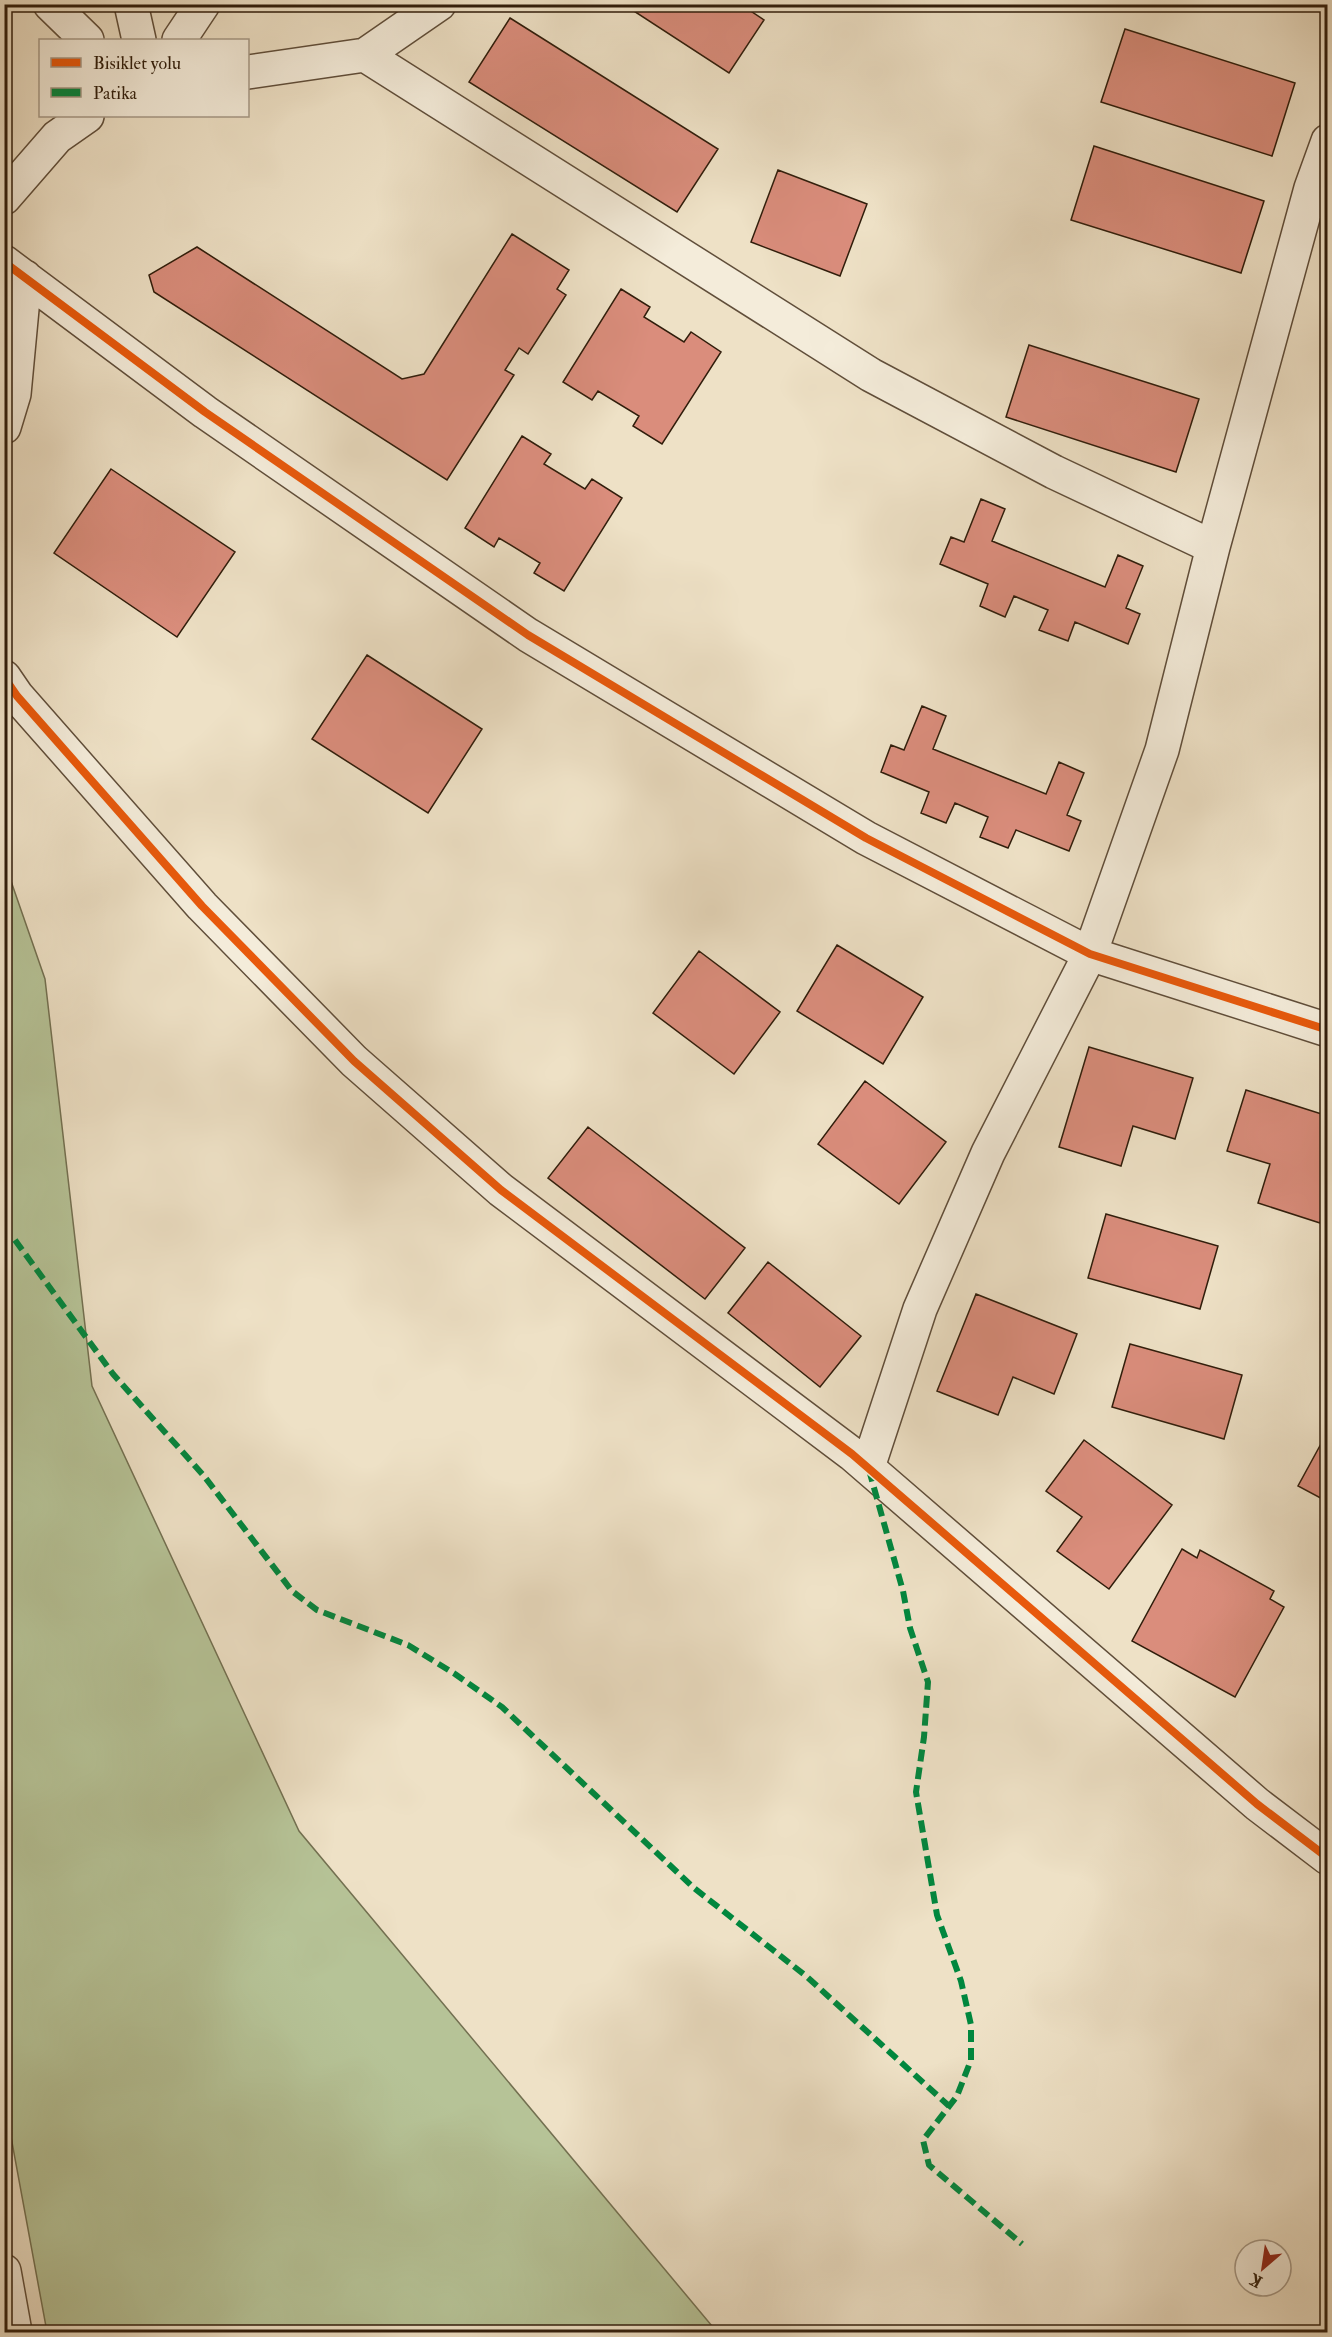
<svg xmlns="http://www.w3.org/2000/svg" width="1332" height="2337" font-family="'IM FELL Double Pica',serif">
<rect width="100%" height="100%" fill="#eee1c6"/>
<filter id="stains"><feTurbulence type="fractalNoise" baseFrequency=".00333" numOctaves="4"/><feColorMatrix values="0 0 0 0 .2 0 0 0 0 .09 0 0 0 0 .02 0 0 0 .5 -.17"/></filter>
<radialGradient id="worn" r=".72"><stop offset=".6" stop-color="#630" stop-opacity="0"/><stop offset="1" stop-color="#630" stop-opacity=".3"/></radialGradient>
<path fill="#b6c397" stroke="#737051" stroke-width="1.5" d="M4,861l41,118 47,407 207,445 418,501h-670l-43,-233z"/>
<path fill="#da8d7c" stroke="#301d0b" stroke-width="1.5" d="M623,4h117l24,16 -35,53z
M510,18l208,131 -41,63 -208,-130z
M1125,29l170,54 -23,73 -171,-54z
M1094,146l170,55 -23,72 -170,-53z
M778,170l89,34 -27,72 -89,-34z
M512,234l57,36 -12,19 9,6 -38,59 -9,-6 -14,22 9,5 -67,105 -293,-188 -5,-17 48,-28 205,132 22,-5z
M621,289l29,18 -6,10 40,25 7,-10 30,20 -59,92 -29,-18 6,-10 -41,-25 -6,9 -29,-18z
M1029,345l170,54 -23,73 -170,-55z
M522,436l29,18 -7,10 41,25 7,-10 30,19 -58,93 -30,-18 6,-10 -41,-25 -5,9 -29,-19z
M111,469l124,83 -58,85 -123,-84z
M981,499l24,10 -13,32 113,46 13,-32 25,11 -17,42 14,6 -12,30 -53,-22 -7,19 -29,-11 9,-20 -34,-14 -9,21 -25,-11 8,-22 -48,-20 11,-27 13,5z
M367,655l115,74 -54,84 -116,-74z
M922,706l24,10 -13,33 113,45 13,-32 25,11 -17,42 14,6 -12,30 -53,-21 -8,18 -28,-11 8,-20 -33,-14 -9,20 -25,-10 8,-21 -48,-20 10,-27 13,5z
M837,945l86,52 -40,67 -86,-53z
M699,951l81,61 -46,62 -81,-61z
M1089,1047l104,31 -18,61 -42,-13 -12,40 -62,-19z
M865,1081l81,61 -47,62 -81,-60z
M1246,1090l82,26v81l-8,26 -62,-20 12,-39 -43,-13z
M588,1127l157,121 -40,51 -157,-121z
M1106,1214l112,32 -18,63 -112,-31z
M768,1262l93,74 -41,51 -92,-74z
M976,1294l101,40 -23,60 -41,-17 -15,38 -61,-24z
M1130,1344l112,31 -18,64 -112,-32z
M1328,1431v71l-30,-16z
M1084,1440l88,65 -63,84 -52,-38 25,-34 -36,-26z
M1182,1549l15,9 3,-8 74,41 -4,8 14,8 -49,90 -103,-56z"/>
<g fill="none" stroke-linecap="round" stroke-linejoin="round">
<defs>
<path id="minor" d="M50,4l37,36
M131,4l8,36
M179,40l24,-36
M365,55l506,320 183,97 159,75
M248,72l117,-17 74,-51
M4,198l53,-61 30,-21
M4,262l201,150 323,223 338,203 224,116 238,76
M4,427l10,-33 11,-117
M4,677l13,19 185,210 152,155 147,129 351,264 405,350 71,54
M868,1467l52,-158 68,-156 102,-199 72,-204 51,-203 98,-359 17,-47
M4,2271l11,61"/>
</defs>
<use href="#minor" stroke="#604e3a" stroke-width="36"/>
<use href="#minor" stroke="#f4ecda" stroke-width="33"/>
<path stroke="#00873e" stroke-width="6" stroke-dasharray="12 6" stroke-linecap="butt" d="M15,1240l98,134 91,102 88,115 25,19 91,35 47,29 47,33 192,181 112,88 143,130
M869,1470l34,121 7,37 18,54 -4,55 -8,55 21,123 24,66 10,44v35l-14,36 -34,44 6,25 93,79"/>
<defs>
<path id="cycleway" d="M4,262l201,150 323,223 338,203 224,116 238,76
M4,677l13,19 185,210 152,155 147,129 351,264 405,350 71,54"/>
</defs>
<use href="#cycleway" stroke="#f4ecda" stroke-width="11"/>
<use href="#cycleway" stroke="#e8590c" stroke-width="8"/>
</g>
<rect width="1332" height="2337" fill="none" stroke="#eee1c6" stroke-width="24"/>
<rect x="6" y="6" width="1320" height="2325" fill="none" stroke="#301d0b" stroke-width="3"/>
<rect x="12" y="12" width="1308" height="2313" fill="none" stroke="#301d0b" stroke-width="1.5"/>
<rect x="39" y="39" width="210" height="78" fill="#f4ecda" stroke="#a69987" stroke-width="1.5"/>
<rect x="51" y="58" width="30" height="9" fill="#e8590c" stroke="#a69987" stroke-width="1.5"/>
<text x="93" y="69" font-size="18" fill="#301d0b">Bisiklet yolu</text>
<rect x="51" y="88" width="30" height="9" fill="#00873e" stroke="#a69987" stroke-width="1.5"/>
<text x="93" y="99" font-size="18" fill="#301d0b">Patika</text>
<g transform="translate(1263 2268) rotate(209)"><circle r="28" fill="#f4ecda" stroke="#a69987" stroke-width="1.5"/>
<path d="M0-4.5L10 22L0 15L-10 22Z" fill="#8f2418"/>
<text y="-9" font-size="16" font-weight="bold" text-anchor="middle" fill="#301d0b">K</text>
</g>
<rect width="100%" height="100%" filter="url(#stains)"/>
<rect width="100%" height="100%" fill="url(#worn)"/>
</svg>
